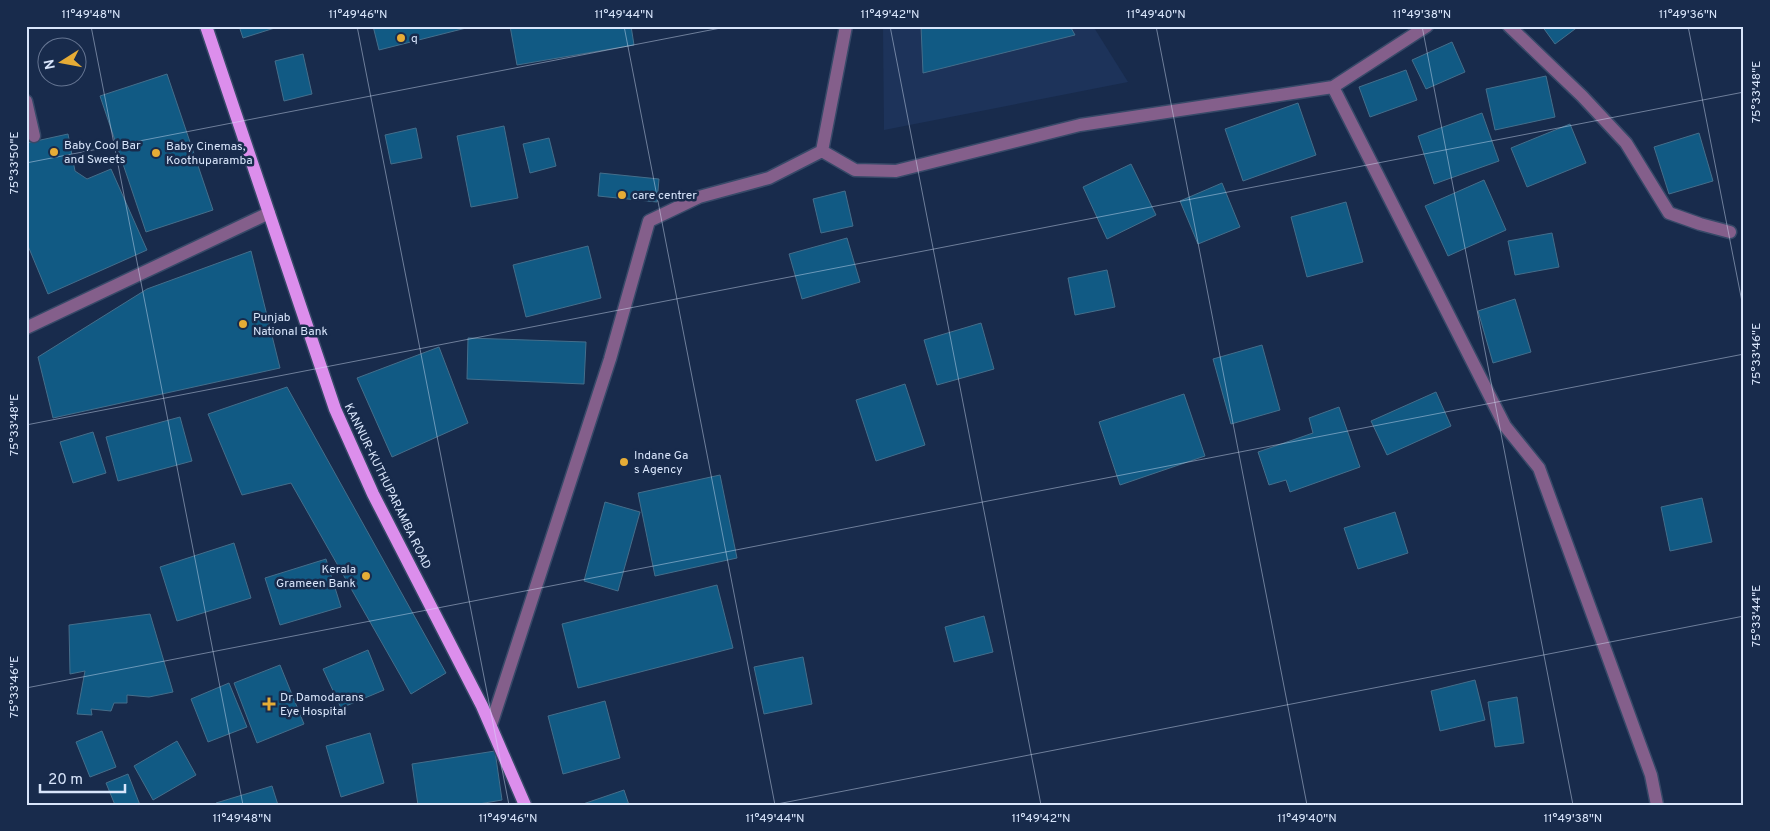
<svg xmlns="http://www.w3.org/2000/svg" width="1770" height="831" font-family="Overpass,sans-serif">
<rect width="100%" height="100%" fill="#182b4c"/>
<path fill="#1d335a" d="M883,26h210l35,56 -244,48z"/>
<path fill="#115a84" stroke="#456e8b" d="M239,26h42l-38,12z
M373,26h101l-95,24z
M510,26h121l3,19 -117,20z
M921,26h149l5,9 -152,38z
M1542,26h37l-24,18z
M1452,42l13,30 -39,17 -14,-29z
M303,54l9,40 -28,7 -9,-40z
M1406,70l11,30 -47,17 -11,-30z
M167,74l46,136 -67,22 -46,-136z
M1546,76l9,41 -60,13 -9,-41z
M1298,103l18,52 -73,26 -18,-52z
M1482,113l17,48 -65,23 -16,-48z
M1570,124l16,39 -59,24 -16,-39z
M504,126l14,72 -47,9 -14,-71z
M416,128l6,30 -31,6 -6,-29z
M1699,133l14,48 -44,13 -15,-47z
M68,134l7,37 12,8 24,-10 36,81 -99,44 -22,-53v-100l1,2z
M549,138l7,28 -26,7 -7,-29z
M1131,164l25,51 -49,24 -24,-52z
M600,173l59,6 -2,23 -59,-6z
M1484,180l22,50 -58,26 -23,-50z
M1222,183l18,44 -42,17 -18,-43z
M845,191l8,35 -32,7 -8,-34z
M1346,202l17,60 -56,15 -16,-60z
M1552,233l7,34 -44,8 -7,-34z
M847,238l13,44 -58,17 -13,-45z
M588,246l13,52 -75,19 -13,-52z
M251,251l29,117 -227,50 -15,-61 109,-68z
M1107,270l8,37 -40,8 -7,-37z
M1515,299l16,53 -38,11 -15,-52z
M981,323l13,46 -57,16 -13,-45z
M468,338l118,4 -2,42 -117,-5z
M1262,345l18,65 -49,14 -18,-65z
M439,347l29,76 -76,34 -35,-79z
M905,384l20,61 -49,16 -20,-61z
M287,387l159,286 -35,21 -120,-211 -49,12 -34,-81z
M1436,392l15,34 -64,29 -16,-34z
M1184,394l21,62 -85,29 -21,-63z
M1339,407l21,60 -70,25 -4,-12 -17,5 -11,-33 55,-19 -4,-15z
M180,417l12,44 -74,20 -12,-44z
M93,432l13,41 -33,10 -13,-41z
M720,475l17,83 -82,18 -17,-83z
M1702,498l10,44 -42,9 -9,-44z
M605,502l35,10 -22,79 -34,-10z
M1395,512l13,41 -50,16 -14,-41z
M234,543l17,55 -74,23 -17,-54z
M326,559l15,48 -61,18 -15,-47z
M717,585l16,63 -155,40 -16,-64z
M150,614l23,78 -24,5 -22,-2v8h-13l-3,8 -20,-2 1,6 -15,-1 8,-43 -15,3 -1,-49z
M984,616l9,36 -39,10 -9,-35z
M368,650l16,40 -43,18 -18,-39z
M803,657l9,47 -48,10 -10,-47z
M280,665l24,59 -47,19 -23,-60z
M1475,680l10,40 -45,11 -9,-40z
M229,683l18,44 -39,15 -17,-43z
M1517,697l7,46 -29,4 -7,-45z
M605,701l15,57 -57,16 -15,-58z
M102,731l14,36 -26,10 -14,-35z
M370,733l14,50 -43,14 -15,-51z
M177,741l19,34 -43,25 -19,-34z
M495,751l7,49 -29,5h-55l-6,-41z
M128,774l12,31h-25l-9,-22z
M272,786l6,19h-61l-1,-2z
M624,790l5,15h-46v-1z"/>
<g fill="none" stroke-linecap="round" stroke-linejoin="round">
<defs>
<path id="service" d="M26,101l8,35"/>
<path id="minor" d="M1509,26l73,70 44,47 43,70 31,11 30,8
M1333,87l172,339 34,42 112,307 6,30
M822,151l33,19 41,1 184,-46 253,-38 94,-61
M26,328l243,-115
M491,725l119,-366 39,-138 50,-24 70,-19 53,-27 24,-125"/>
<path id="primary" d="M206,26l129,383 38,85 109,212 43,99"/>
</defs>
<use href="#service" stroke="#374968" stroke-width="15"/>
<use href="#minor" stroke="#374968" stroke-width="15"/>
<use href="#primary" stroke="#374968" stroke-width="15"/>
<use href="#service" stroke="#845f8b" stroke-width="12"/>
<use href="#minor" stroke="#845f8b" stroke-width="12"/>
<use href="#primary" stroke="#dc8eec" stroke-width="12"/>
</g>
<path fill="none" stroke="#d8e5fb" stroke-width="1" stroke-opacity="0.45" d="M91,26l152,779M357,26l152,779M624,26l151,779M890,26l151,779M1156,26l151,779M1422,26l151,779M1688,26l56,286M26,163l705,-137M26,425l1718,-333M26,688l1718,-334M772,805l972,-189"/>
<g fill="#e6ac36" stroke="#182b4c" stroke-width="2">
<circle cx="401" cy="38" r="5"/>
<circle cx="54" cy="152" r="5"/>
<circle cx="156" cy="153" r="5"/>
<circle cx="622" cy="195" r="5"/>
<circle cx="243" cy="324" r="5"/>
<circle cx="624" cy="462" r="5"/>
<circle cx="366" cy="576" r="5"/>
<path d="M266.5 696.5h5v5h5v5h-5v5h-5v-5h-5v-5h5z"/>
</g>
<g text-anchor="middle" stroke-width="5" stroke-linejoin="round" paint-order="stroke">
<g font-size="12" fill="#d8e5fb" stroke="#182b4c" text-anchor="start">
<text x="411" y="42">q</text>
<text x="64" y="149">Baby Cool Bar<tspan x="64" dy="14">and Sweets</tspan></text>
<text x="166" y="150">Baby Cinemas,<tspan x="166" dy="14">Koothuparamba</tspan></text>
<text x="632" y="199">care centrer</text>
<text x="253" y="321">Punjab<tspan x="253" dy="14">National Bank</tspan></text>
<text x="634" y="459">Indane Ga<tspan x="634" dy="14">s Agency</tspan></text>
<text x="356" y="573" text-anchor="end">Kerala<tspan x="356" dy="14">Grameen Bank</tspan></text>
<text x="280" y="701">Dr Damodarans<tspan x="280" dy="14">Eye Hospital</tspan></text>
</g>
<g font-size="12" fill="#d8e5fb" stroke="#182b4c">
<text transform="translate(388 486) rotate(64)" y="4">KANNUR-KUTHUPARAMBA ROAD</text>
</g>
</g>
<rect width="1770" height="831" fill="none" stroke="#182b4c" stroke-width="55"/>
<g transform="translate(62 62) rotate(259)"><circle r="24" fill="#182b4c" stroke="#657592"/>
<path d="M0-4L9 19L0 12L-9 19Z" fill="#e6ac36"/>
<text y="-8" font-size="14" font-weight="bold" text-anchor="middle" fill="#d8e5fb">N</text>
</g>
<path d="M40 784v8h85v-8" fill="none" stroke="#d8e5fb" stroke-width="2.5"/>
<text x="48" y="784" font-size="15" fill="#d8e5fb" stroke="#182b4c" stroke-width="4" paint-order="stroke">20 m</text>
<rect x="28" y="28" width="1714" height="776" fill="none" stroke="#d8e5fb" stroke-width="2"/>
<g font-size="12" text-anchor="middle" fill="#d8e5fb">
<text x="91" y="18">11°49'48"N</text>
<text x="358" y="18">11°49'46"N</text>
<text x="624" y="18">11°49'44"N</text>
<text x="890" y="18">11°49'42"N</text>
<text x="1156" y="18">11°49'40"N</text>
<text x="1422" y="18">11°49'38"N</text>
<text x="1688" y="18">11°49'36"N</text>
<text transform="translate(1756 92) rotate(-90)" y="4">75°33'48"E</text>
<text transform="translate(14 163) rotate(-90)" y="4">75°33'50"E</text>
<text transform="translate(1756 354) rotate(-90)" y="4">75°33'46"E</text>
<text transform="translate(14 425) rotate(-90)" y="4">75°33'48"E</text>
<text transform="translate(1756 616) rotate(-90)" y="4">75°33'44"E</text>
<text transform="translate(14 687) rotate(-90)" y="4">75°33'46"E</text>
<text x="242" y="822">11°49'48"N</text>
<text x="508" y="822">11°49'46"N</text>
<text x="775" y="822">11°49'44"N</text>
<text x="1041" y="822">11°49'42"N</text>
<text x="1307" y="822">11°49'40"N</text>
<text x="1573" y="822">11°49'38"N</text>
</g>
</svg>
